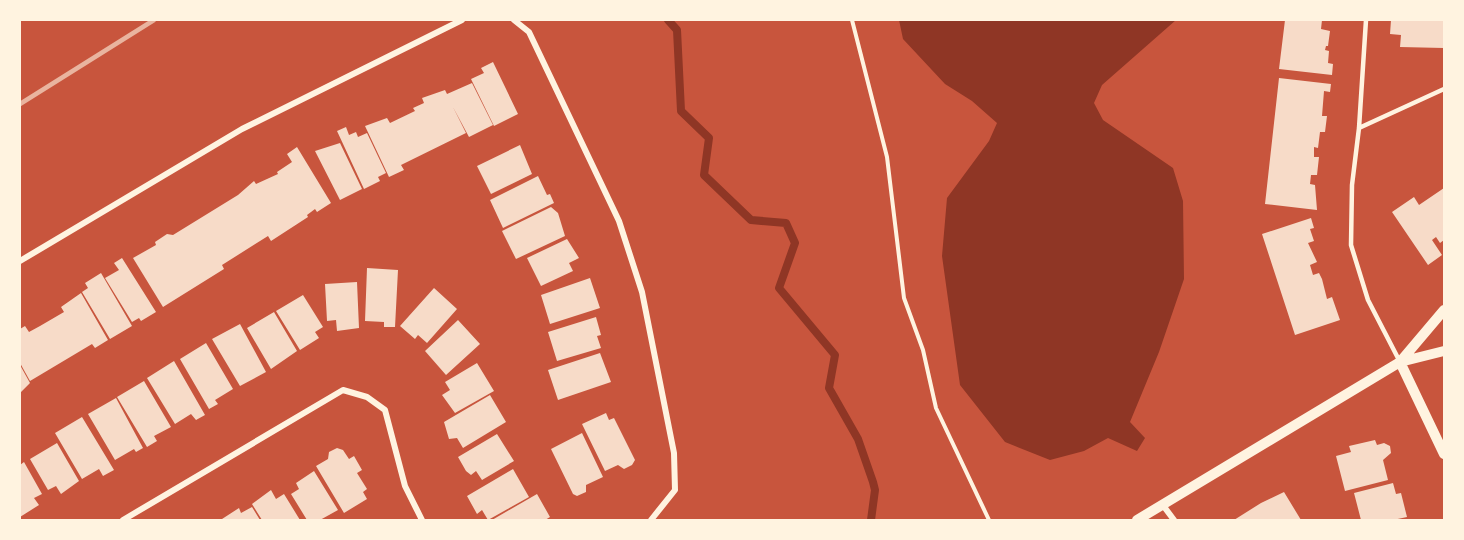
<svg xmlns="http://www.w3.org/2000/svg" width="1464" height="540" font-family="'Work Sans',sans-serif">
<rect width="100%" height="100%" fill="#c8553d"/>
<path fill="#8f3625" d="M899,20h277l-74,65 -8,18 9,17 70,48 10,33 1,78 -25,73 -29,70 15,16 -8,13 -29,-13 -24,13 -34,9 -45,-18 -45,-57 -18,-129 5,-58 42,-57 8,-18 -25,-22 -27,-17 -42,-45z"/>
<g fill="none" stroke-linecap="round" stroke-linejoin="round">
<path stroke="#8f3625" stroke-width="8" d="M668,20l9,10 4,81 28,27 -5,37 47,45 35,3 9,20 -16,45 56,67 -6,33 29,51 15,43 2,8 -4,30"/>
</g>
<path fill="#f7dbc8" d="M1285,20h37l-1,9 9,2 -2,15h-2l-1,4 4,1 -1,12 5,1 -1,11 -53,-6z
M1391,20h53v28l-44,-1 1,-12 -11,-1z
M493,62l25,52 -24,12 -23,-47 13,-6 -3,-5z
M1279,78l52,6 -1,8 -6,-1 -2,25h5l-2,16h-5l-2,16 -4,-1v10h5l-2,18h-6l-1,9 5,1 2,25 -52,-6z
M472,83l21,42 -24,12 -16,-30 13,26 -65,32 3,5 -15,7 -24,-51 22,-8 3,5 25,-12 -2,-3 11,-5 -2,-5 23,-8 2,4z
M346,127l3,8 7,-3 2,5 9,-4 19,40 -8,4 2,4 -16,8 -27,-58z
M340,143l22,46 -22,11 -25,-49z
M520,145l12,29 -41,20 -14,-28z
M297,147l34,56 -14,9 -2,-3 -8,6 1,2 -37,24 -3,-5 -46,29 2,4 -61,38 -30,-49 23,-13 -1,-3 12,-8 6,1 65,-40 16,-14 2,3 22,-10 -1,-2 15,-10 -5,-8z
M538,176l9,19 3,-1 4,9 -51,25 -13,-28z
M1444,188v52l-4,3 -4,-6 -4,3 10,15 -14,10 -36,-53 22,-15 5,8z
M551,207l7,6 7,23 -49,23 -14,-28z
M1311,218l3,10 -4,1 4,12 -6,2 9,19 -7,3 3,10 6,-2 3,6 5,20 5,-2 8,23 -45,15 -33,-101z
M567,239l12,19 -10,5 4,8 -32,15 -14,-28z
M122,258l34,54 -15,9 -2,-3 -7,4 -27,-44 14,-8 -5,-7z
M367,268l31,2 -3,57h-11v-5l-19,-1z
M101,273l31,53 -22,13 -28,-47 6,-4 -3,-5z
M590,278l10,30 -50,16 -9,-29z
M357,282l2,46 -22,3 -1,-11 -9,1 -2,-37z
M434,288l23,21 -30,34 -9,-8 -3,4 -15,-13z
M81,293l27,47 -13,8 -3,-4 -62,37 -10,-18v-34l5,-3 4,6 11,-6 24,-14 -3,-5z
M303,295l20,32 -8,5 4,6 -19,12 -24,-39z
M274,312l23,39 -26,18 -24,-41z
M596,317l5,18 -4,1 4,12 -44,13 -9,-29z
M458,320l22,24 -34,31 -21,-24z
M240,324l26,48 -26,14 -28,-47z
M206,343l27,46 -18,11 3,4 -9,5 -29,-50z
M600,353l11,29 -53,18 -10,-30z
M174,361l31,54 -9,5 -5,-6 -16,10 -28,-46z
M477,363l17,28 -39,22 -13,-18 8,-5 -5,-8z
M20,365l10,18 -10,10z
M144,381l27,46 -17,9 3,5 -10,6 -30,-50z
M490,395l16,27 -43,26 -6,-10 -8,1 -5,-17z
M116,398l27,50 -7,4 -2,-3 -19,11 -27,-46z
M606,413l3,7 5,-2 21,42 -3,5 -8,4 -6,-4 -13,6 -23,-47z
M82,417l32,53 -11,6 -4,-7 -17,10 -27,-46z
M582,433l21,44 -17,8v7l-9,4 -4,-2 -22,-45z
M497,434l17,27 -32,19 -6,-9 -5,4 -5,-4 -8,-14z
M1375,440l2,5 7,-2 6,3 1,7 -8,7 5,20 -43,11 -9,-35 15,-4 -2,-6z
M57,443l22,38 -18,13 -5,-8 -8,4 -18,-31z
M337,448l6,2 6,9 5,-3 8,14 -5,3 10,16 -4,3 4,7 -23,14 -28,-47 12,-7 1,-7z
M24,462l18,32 -8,4 5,7 -19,12v-52z
M513,469l16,28 -41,23 -6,-10 -5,4 -10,-18z
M314,471l24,39 -18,10h-13l-16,-26 8,-5 -3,-6z
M1393,483l3,11 5,-1 6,24 -14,3h-32l-7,-27z
M271,490l5,9 8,-5 16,26h-38l-10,-16z
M1284,492l17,28h-67l27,-17z
M537,494l13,23 -5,3h-53z
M252,507l8,13 -38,-1 17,-11 2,5z"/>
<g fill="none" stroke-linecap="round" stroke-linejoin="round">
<path stroke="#fff3e0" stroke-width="4" d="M852,20l35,137 17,141 19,52 13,58 53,112"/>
<path stroke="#fff3e0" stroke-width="4.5" d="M1366,20l-7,108 -7,57 -1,60 17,55 31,60
M1359,128l85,-39"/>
<path stroke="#fff3e0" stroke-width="6" d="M514,20l15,12 90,189 23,71 32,161 1,37 -24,30
M20,261l222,-132 220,-109
M1162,504l12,16
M123,520l220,-130 24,7 18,13 20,76 17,34"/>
<path stroke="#fff3e0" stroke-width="10" d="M1400,362l44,92
M1400,362l44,-52
M1137,520l263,-158 44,-11"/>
<path stroke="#e9b49f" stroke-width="4.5" d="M20,104l134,-84"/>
</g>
<rect width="1464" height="540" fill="none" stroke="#fff3e0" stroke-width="42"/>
</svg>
